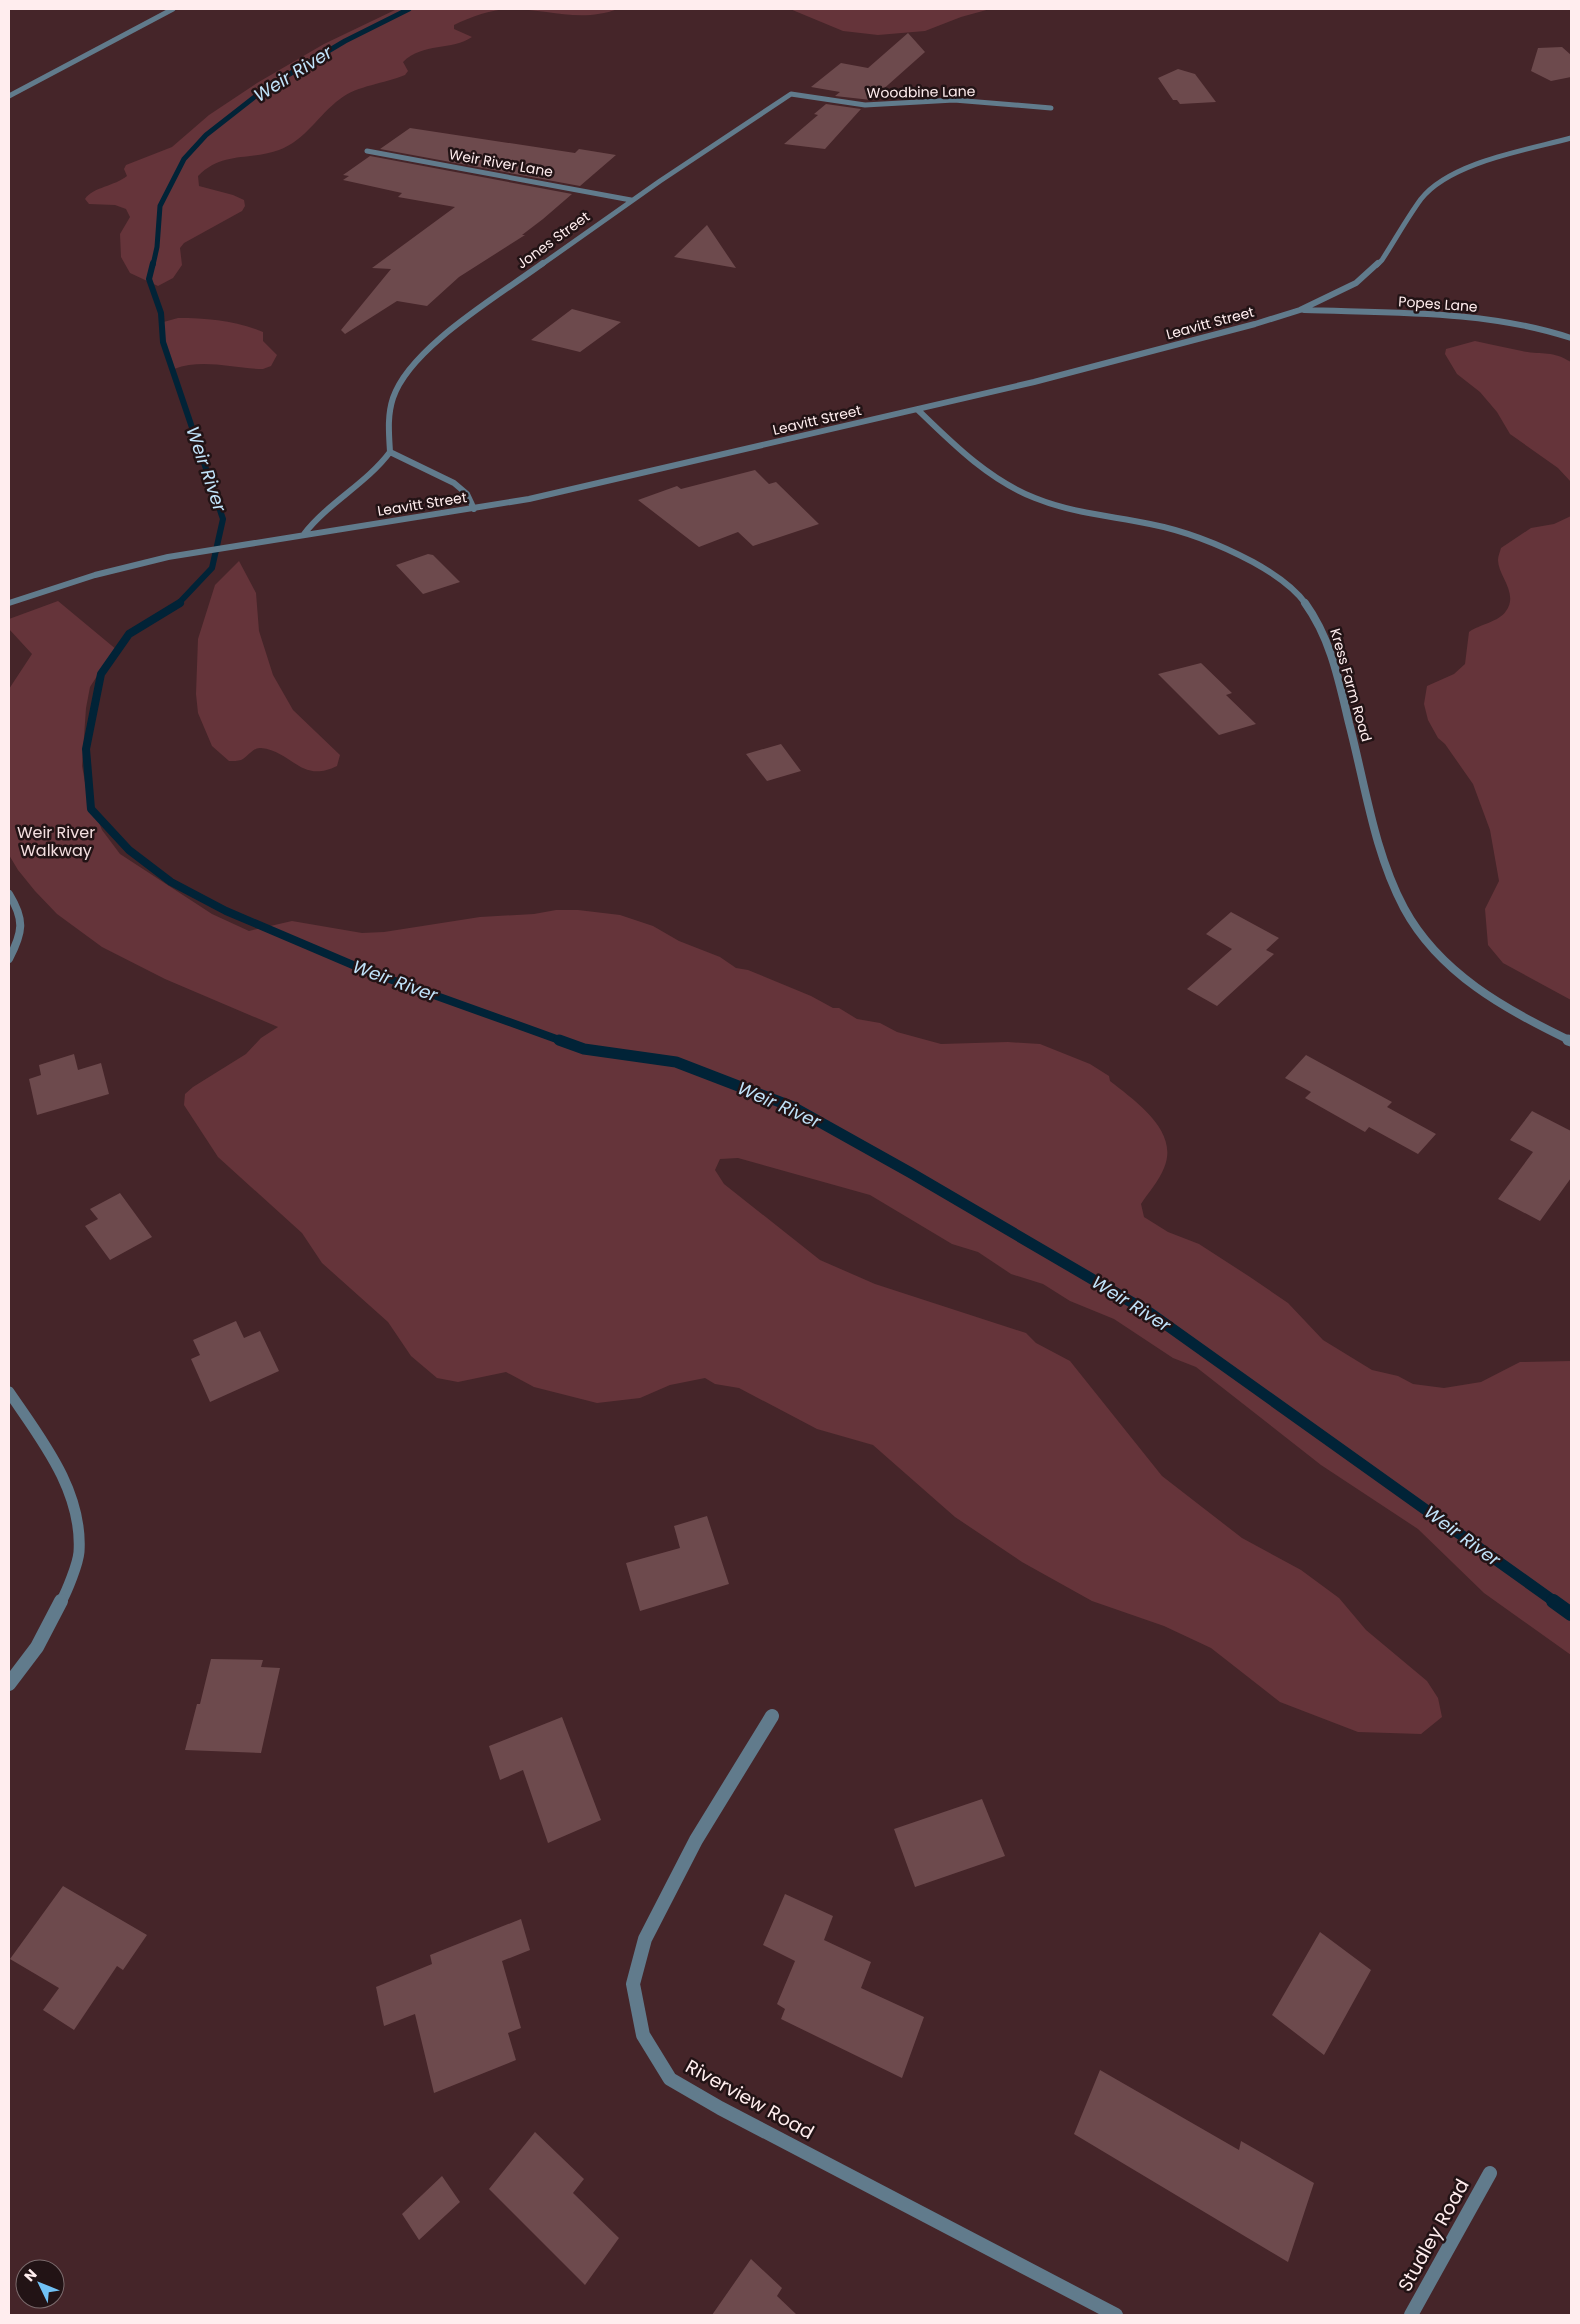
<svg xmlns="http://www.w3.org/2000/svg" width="1580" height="2324" font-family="Poppins,sans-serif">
<rect width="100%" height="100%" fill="#452529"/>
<path fill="#65343a" d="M397,9h221c-38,14 -70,0 -108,0 -18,0 -40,8 -56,16v4l18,8c-20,14 -49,5 -69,25l5,9 -3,4c-21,9 -47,10 -65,24 -22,16 -34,41 -61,51 -31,11 -56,1 -81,26l1,10 34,9 11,5 1,6 -3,5 -58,32 -4,5 2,17 -9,13 -15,8 -28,-13 -9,-16 -1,-23 10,-17 -4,-8 -11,-4 -26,-1 -4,-5c8,-12 30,-13 42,-23l-3,-7 2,-4 46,-18 37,-32 48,-32 67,-39z
M790,9h200l-29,8 -36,14 -47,4 -35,-4z
M178,318c29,0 59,3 85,14v9l14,14 -6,11 -8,3c-30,0 -59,-11 -89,0l-12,-24 -2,-22z
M1475,341c15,3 31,7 47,10 20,4 30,-1 49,11v120l-13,-14 -48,-34 -13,-22 -17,-20 -23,-18 -12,-20 1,-5z
M1571,516v484l-68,-37 -15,-18 -3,-36 14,-28 -9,-51 -17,-46 -28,-40 -7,-6 -10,-18 -4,-16 3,-18 27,-12 11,-10 4,-32c11,-8 30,-10 37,-21 13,-18 -8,-35 -8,-51 0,-4 2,-8 3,-12l30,-20 23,-4z
M239,561l17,32 3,38 14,44 20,35 47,45 -3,11c-36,18 -45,-15 -76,-18 -8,-1 -13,9 -20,12 -3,1 -8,1 -12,1l-17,-15 -14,-33 -2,-19 2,-55 17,-54z
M58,601l59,49 -11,12 -16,25 -4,21 -4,58 5,27 15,37 18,24 92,60 37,17 43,-10 70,12 22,-1 96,-15 54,-3 22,-4h22l42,5 33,11 26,15 41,16 16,11 12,2 63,26 22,12h6l18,11 23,4 17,9 44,12 67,-2 32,2 50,20 19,12 1,5c25,20 70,50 54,87 -5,13 -16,25 -23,36l3,13 24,15 31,12 51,33 38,26 35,37 49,30 26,6 15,8 31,4 37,-6 39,-20 51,-1v294l-87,-62 -66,-64 -97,-64 -125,-98 -23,-9 -59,-39 -44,-18 -27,-17 -32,-10 -33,-22 -26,-8 -82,-49 -132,-37 -18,1 -5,11 9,14 96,76 55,24 151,49 10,10 34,18 92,115 80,62 59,32 38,28 27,32 61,51 11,17 4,19 -21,17 -63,-2 -78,-30 -69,-54 -47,-22 -72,-25 -70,-39 -67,-45 -82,-72 -56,-16 -78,-41 -24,-4 -10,-6 -35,7 -30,13 -43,5 -63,-16 -28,-15 -48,10 -21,-4 -26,-22 -23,-34 -66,-59 -20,-30 -84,-76 -34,-52 1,-11 8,-7 53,-33 15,-16 17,-11 -113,-48 -63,-32 -45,-33 -22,-23 -17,-21 -9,-15v-166l23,-35 -23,-25v-10z"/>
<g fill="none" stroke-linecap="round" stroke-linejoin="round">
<path stroke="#012337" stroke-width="5" d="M153,265l4,-18 3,-41 24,-47 22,-24 60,-47 79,-47 64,-32"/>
<path stroke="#012337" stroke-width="6" d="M153,263l-4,16 12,34 2,29 60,177 -11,49 -34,36"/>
<path stroke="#012337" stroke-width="8" d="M180,603l-51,31 -28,40 -15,75 5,60 38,41 42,32 55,29 141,60 195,70"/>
<path stroke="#012337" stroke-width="11" d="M559,1040l25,9 92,13 117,45 118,66 239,140 405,289"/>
<path stroke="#012337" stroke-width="14" d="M1553,1601l18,13"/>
</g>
<path fill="#6d4a4d" d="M908,33l17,19 -54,48 -36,-4 5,-4 -29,-5 30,-24 27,5z
M1562,47l9,8v22l-20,4 -20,-10 7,-23z
M1178,69l17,5 21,28 -36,2 -3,-4h-4l-15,-22z
M826,104l35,5 -36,40 -41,-5 34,-29 -4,-1z
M410,128l165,25 4,-4 37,6 -36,31 -200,-37z
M370,156l202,38 -29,25 -21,16h3l-66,42 -32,29 -30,-5 -52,33 -4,-4 50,-61 -19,-1 83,-61 -57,-10 4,-4 -59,-13 6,-4 -6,-1z
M707,225l29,43 -62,-11z
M572,309l49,13 -41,30 -49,-12z
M755,470l14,14 7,-2 43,42 -66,22 -15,-14 -39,15 -61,-47 39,-14 4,3z
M428,554l5,1 27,27 -37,12 -27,-29z
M1201,663l31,30 -6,2 30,29 -37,11 -61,-61z
M781,744l20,27 -34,10 -21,-27z
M1231,912l48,26 -13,12 8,4 -57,52 -30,-17 45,-40 -26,-15z
M74,1054l4,16 23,-7 8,31 -72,21 -8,-36 12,-4 -2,-10z
M1306,1055l86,47 -5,5 49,27 -18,20 -49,-27 -4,5 -60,-34 6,-6 -26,-14z
M1532,1111l39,20v47l-31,43 -42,-22 35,-47 -23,-12z
M120,1193l32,44 -42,23 -25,-34 13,-7 -8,-10z
M236,1321l8,17 16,-7 19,40 -69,31 -19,-43 9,-4 -7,-15z
M707,1516l22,68 -89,27 -14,-48 54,-15 -6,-22z
M211,1659l52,1 -2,7 19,1 -19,85 -76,-3 12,-46h3z
M562,1717l39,103 -53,23 -25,-73 -23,10 -11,-34z
M982,1799l23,57 -90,31 -21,-58z
M63,1886l84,49 -24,35 -6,-4 -43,64 -31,-20 16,-22 -49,-29z
M785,1894l48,22 -9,24 47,22 -10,26 63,29 -22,61 -121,-59 4,-10 -8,-5 18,-43 -32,-16z
M521,1919l9,31 -28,11 19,67 -13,5 8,27 -82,33 -19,-79 -31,12 -8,-39 56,-23 -2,-9z
M1320,1932l51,38 -47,85 -52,-40z
M1100,2070l139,80 2,-9 73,42 -26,79 -214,-128z
M535,2132l49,47 -11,14 46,45 -34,47 -96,-96z
M442,2176l18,26 -41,38 -17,-26z
M751,2259l31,29 -5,8 20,19h-85z"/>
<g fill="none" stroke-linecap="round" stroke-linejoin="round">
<path stroke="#617b8c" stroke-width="5" d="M9,96l164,-87
M367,151l264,49
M541,265l119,-84 131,-87 74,11 89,-5 97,8
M1377,265l5,-5c13,-20 25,-42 39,-61 29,-37 106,-49 150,-61"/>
<path stroke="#617b8c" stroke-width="6" d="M1304,310c89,3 182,0 267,28
M918,410c35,34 71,70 117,88 37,15 77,18 115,26 36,7 71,21 103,38 20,11 40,24 53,42
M474,509l-7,-15 -13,-11 -64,-31c-1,-18 -3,-36 3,-54 17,-51 107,-103 150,-135
M304,534c25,-32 62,-50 86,-82
M9,603l86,-28 73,-18 361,-58 505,-117 221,-58 45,-14 56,-27 22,-20"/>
<path stroke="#617b8c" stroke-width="8" d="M1305,603c26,36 34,78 44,120 16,61 25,129 55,185 35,65 102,102 167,133
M9,894c16,26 14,38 0,65"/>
<path stroke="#617b8c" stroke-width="11" d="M1568,1040l3,1
M9,1392c32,47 74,99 70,160 -1,12 -12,39 -18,50"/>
<path stroke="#617b8c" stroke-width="14" d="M9,1684l28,-37 24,-46
M772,1716l-76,124 -51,99 -12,45 10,51 27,44 50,29 396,207
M1411,2315l79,-142"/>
</g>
<g text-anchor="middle" stroke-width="5" stroke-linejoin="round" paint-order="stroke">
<g font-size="14" fill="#ffedee" stroke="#221315">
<text transform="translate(921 92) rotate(-1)" y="5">Woodbine Lane</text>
<text transform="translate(501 163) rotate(10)" y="5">Weir River Lane</text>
<text transform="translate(553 240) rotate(-36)" y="5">Jones Street</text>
<text transform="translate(1438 304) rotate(4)" y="5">Popes Lane</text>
<text transform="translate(1210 323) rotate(-15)" y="5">Leavitt Street</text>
<text transform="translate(817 420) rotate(-13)" y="5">Leavitt Street</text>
<text transform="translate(422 504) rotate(-9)" y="5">Leavitt Street</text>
<text transform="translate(1351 685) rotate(74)" y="5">Kress Farm Road</text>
</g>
<g font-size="16" fill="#f3dedf" stroke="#221315">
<text x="56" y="838">Weir River<tspan x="56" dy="18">Walkway</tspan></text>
</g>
<g font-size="18" font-style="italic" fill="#c1e3fa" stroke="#221315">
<text transform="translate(293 74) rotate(-32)" y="6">Weir River</text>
<text transform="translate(206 469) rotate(71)" y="6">Weir River</text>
<text transform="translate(395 981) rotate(20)" y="6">Weir River</text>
<text transform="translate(779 1105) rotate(24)" y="6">Weir River</text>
<text transform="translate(1131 1304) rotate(32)" y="6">Weir River</text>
<text transform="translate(1462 1536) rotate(36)" y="6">Weir River</text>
</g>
<g font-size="19" fill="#ffedee" stroke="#221315">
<text transform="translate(750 2099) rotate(29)" y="7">Riverview Road</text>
<text transform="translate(1433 2235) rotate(-61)" y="7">Studley Road</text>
</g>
</g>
<rect width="1580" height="2324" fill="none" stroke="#ffedee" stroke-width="20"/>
<g transform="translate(40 2284) rotate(313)"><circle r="24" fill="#221315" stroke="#7a6a6c"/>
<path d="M0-4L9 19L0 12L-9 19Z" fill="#71c1f5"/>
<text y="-8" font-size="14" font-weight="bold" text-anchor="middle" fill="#ffedee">N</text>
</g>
</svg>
